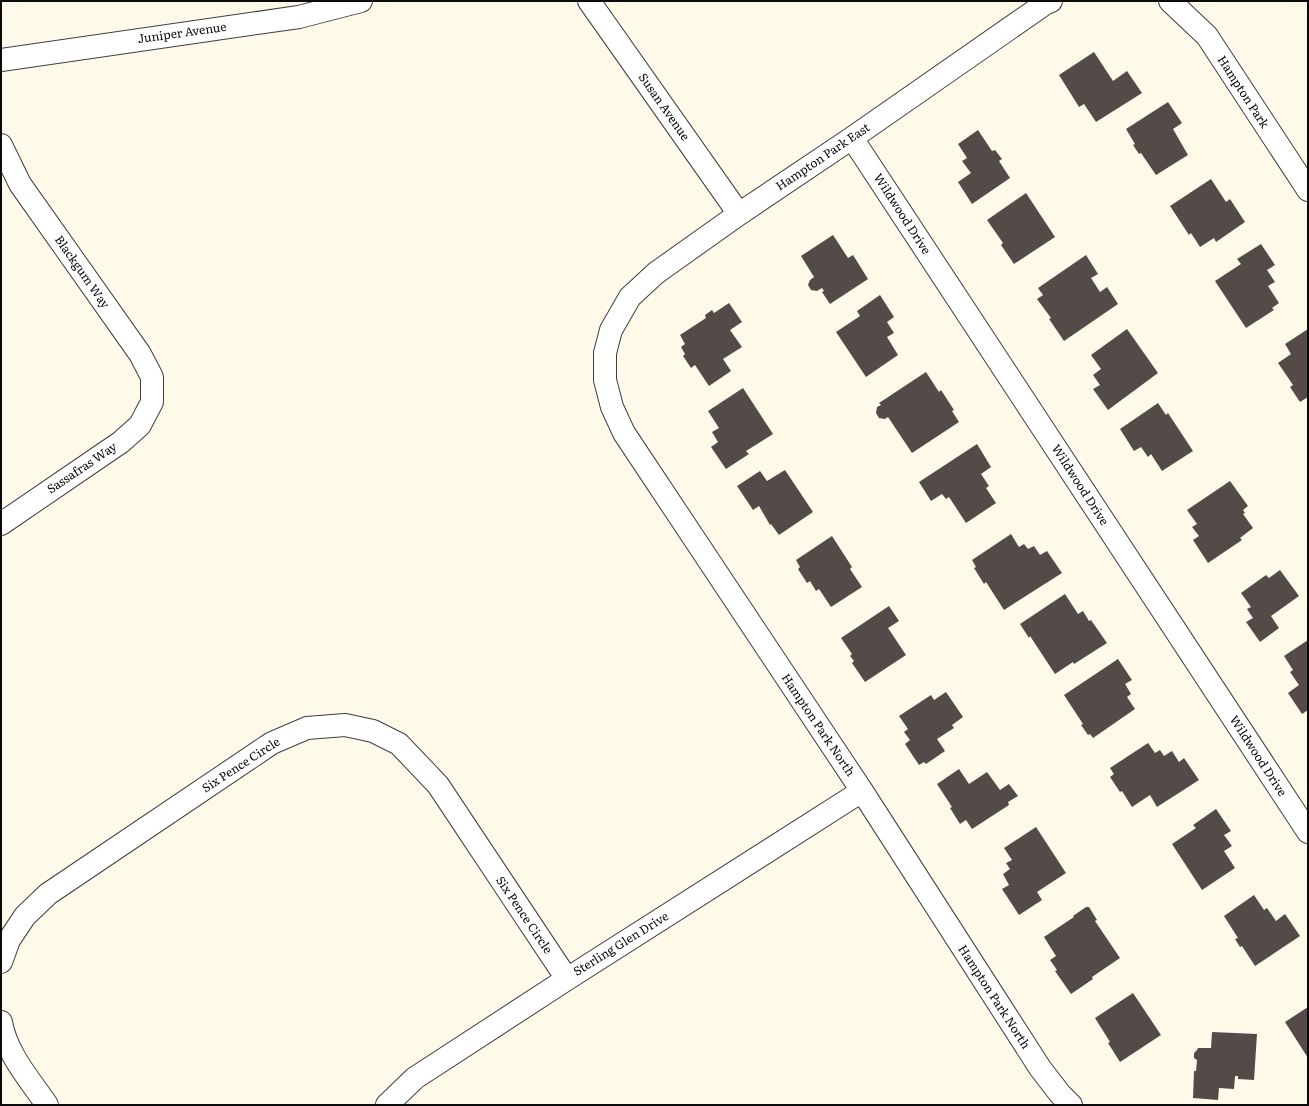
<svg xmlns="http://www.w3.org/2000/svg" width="1309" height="1106" font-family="Literata,serif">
<rect width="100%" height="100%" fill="#fff9ea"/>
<path fill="#544b48" d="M1094,52l19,29 14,-10 15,22 -46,29 -12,-18 -5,3 -20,-32z
M1168,102l14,21 -9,6 15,26 -32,20 -15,-22 -2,1 -6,-9 2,-1 -9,-15z
M978,130l14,21 3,-1 7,9 -3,2 11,17 -38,26 -14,-22 13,-9 -9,-12 5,-3 -9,-14z
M1211,179l15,23 4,-3 15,23 -29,20 -2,-4 -14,9 -9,-14 -2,2 -19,-29z
M1026,193l29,44 -41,27 -13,-19 2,-2 -16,-23z
M833,235l15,23 5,-3 15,24 -38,25 -8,-12 2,-1 -2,-3 -5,3 -6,-1 -3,-5 2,-5 4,-3 -13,-21z
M1261,244l14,21 -8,5 8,12 -7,4 11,17 -7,5 2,2 -28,18 -31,-47 26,-17 -4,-5z
M1086,255l12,19 -7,4 9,14 7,-5 11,17 -54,37 -15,-22 2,-1 -14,-19 6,-4 -5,-7z
M880,295l14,22 -7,5 7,11 -7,4 11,18 -32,22 -30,-45 24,-16 -3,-5z
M729,303l13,19 -12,8 12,17 -19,12 8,12 -22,15 -14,-21 -4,3 -8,-12 2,-2 -4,-7 4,-3 -5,-9 26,-17 -1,-3 7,-5 2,3z
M1127,329l31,44 -50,37 -15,-21 7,-4 -7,-10 8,-6 -10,-14z
M1308,329v68l-8,5 -10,-15 3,-2 -15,-22 13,-9 -6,-10z
M926,372l13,20 2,-2 13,20 -2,1 7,11 -47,31 -24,-36 -3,2 -6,-1 -3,-5 1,-6 4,-2 -2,-2z
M743,388l30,46 -27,17 3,3 -23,15 -15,-22 7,-5 -6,-10 7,-4 -11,-17z
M1158,403l8,12 2,-2 25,38 -31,20 -11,-17 -3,3 -7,-10 -7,4 -14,-22z
M977,444l14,23 -10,7 8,12 -3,2 10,15 -30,20 -17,-26 -3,2 -4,-5 -11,7 -12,-19z
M785,470l28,42 -34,23 -8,-11 -1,1 -11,-19 -6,4 -16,-24 23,-15 7,10z
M1230,481l18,25 -5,4 2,3 -2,1 10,14 -13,10 2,2 -34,23 -15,-23 6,-4 -7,-9 5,-3 -10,-14z
M1011,534l8,13 5,-3 4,5 6,-3 6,9 7,-4 15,22 -58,37 -18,-28 -2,2 -10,-16 2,-1 -4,-7z
M832,536l20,31 -2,2 12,18 -31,20 -12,-18 -3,2 -6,-10 -3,2 -9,-14 2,-2 -4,-7z
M1280,570l19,26 -28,20 8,12 -19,14 -14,-20 7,-4 -6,-9 4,-2 -10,-14 25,-18 3,3z
M1065,594l13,20 5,-3 6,10 2,-1 16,23 -33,21 -1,-2 -18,12 -25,-38 -1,2 -9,-14z
M889,606l10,15 -11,7 18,27 -41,27 -13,-19 2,-2 -4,-5 2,-2 -11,-16z
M1308,640v70l-6,4 -14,-21 11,-8 -9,-13 3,-2 -9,-14z
M1118,659l14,21 -7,4 6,10 -4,3 8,12 -42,29 -3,-4 -2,1 -7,-10 2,-1 -19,-29z
M946,692l17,25 -11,8 2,3 -17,11 8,12 -19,13 -2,-2 -5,3 -14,-21 5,-4 -6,-8 4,-3 -9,-13 32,-21 3,5z
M1148,743l7,10 5,-3 4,6 8,-5 7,11 5,-4 15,22 -42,27 -7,-12 -18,12 -10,-16 -2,1 -10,-15 4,-3 -4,-6z
M959,769l10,15 18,-12 13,18 9,-6 9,12 -10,6 1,3 -37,24 -6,-9 -6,4 -10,-16 2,-1 -15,-23z
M1216,809l15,22 -7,4 8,11 -8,5 11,17 -33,22 -30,-46 24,-16 -3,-3z
M1036,827l30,46 -29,19 5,8 -23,15 -17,-26 7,-4 -6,-11 7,-5 -4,-6 6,-3 -8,-12z
M1254,895l10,15 3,-2 9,13 9,-7 15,22 -45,30 -13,-20 -2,1 -5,-8 3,-1 -14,-22z
M1086,907h3l8,13 -2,1 25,37 -28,19 1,2 -22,15 -16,-23 2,-1 -7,-10 6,-4 -12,-19 30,-20 -1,-1z
M1133,993l28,42 -41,27 -12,-19 2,-1 -15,-24z
M1308,1007v51l-23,-36z
M1212,1032l45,2 -3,46 -16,-1v-3h-3l-1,13 -15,-1 -1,12 -25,-2 1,-27h2l1,-11 -3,-2v-5l3,-3 1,-2h13z"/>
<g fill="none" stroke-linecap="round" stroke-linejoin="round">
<defs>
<path id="minor" d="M589,1l150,213
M1051,1l-5,2 -194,135 -113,76 -83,59 -26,24 -19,33 -6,23v27l7,27 12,26 238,358 178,277 20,26 11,11
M1170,1l37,35 101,154
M1,60l298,-43 62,-16
M852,138l456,694
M1,145l19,39 120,170 12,23v25l-12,23 -19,17 -120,82
M1,962l8,-22 16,-24 23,-22 224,-151 35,-15 38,-3 28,6 26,13 39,41 129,194
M1,1022c5,31 29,58 46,83
M387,1105l28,-27 152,-99 295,-188"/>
</defs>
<use href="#minor" stroke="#3e3e3e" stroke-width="24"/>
<use href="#minor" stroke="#fff" stroke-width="22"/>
</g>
<g text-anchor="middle" stroke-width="4" stroke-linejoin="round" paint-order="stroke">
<g font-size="12" fill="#0b0b0b" stroke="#fff">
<text transform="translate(182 33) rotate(-8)" y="4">Juniper Avenue</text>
<text transform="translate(1243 92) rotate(57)" y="4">Hampton Park</text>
<text transform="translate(664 107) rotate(55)" y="4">Susan Avenue</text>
<text transform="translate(823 157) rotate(-34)" y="4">Hampton Park East</text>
<text transform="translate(902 214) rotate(57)" y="4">Wildwood Drive</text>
<text transform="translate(82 272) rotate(55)" y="4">Blackgum Way</text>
<text transform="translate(82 468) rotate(-34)" y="4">Sassafras Way</text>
<text transform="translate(1080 485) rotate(57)" y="4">Wildwood Drive</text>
<text transform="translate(818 725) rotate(56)" y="4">Hampton Park North</text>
<text transform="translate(1258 756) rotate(57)" y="4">Wildwood Drive</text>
<text transform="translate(241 765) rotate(-33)" y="4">Six Pence Circle</text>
<text transform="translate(524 915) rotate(56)" y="4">Six Pence Circle</text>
<text transform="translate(621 944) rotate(-32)" y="4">Sterling Glen Drive</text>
<text transform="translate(994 997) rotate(57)" y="4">Hampton Park North</text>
</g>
</g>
<rect width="1309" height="1106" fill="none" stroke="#0b0b0b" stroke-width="4"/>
</svg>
